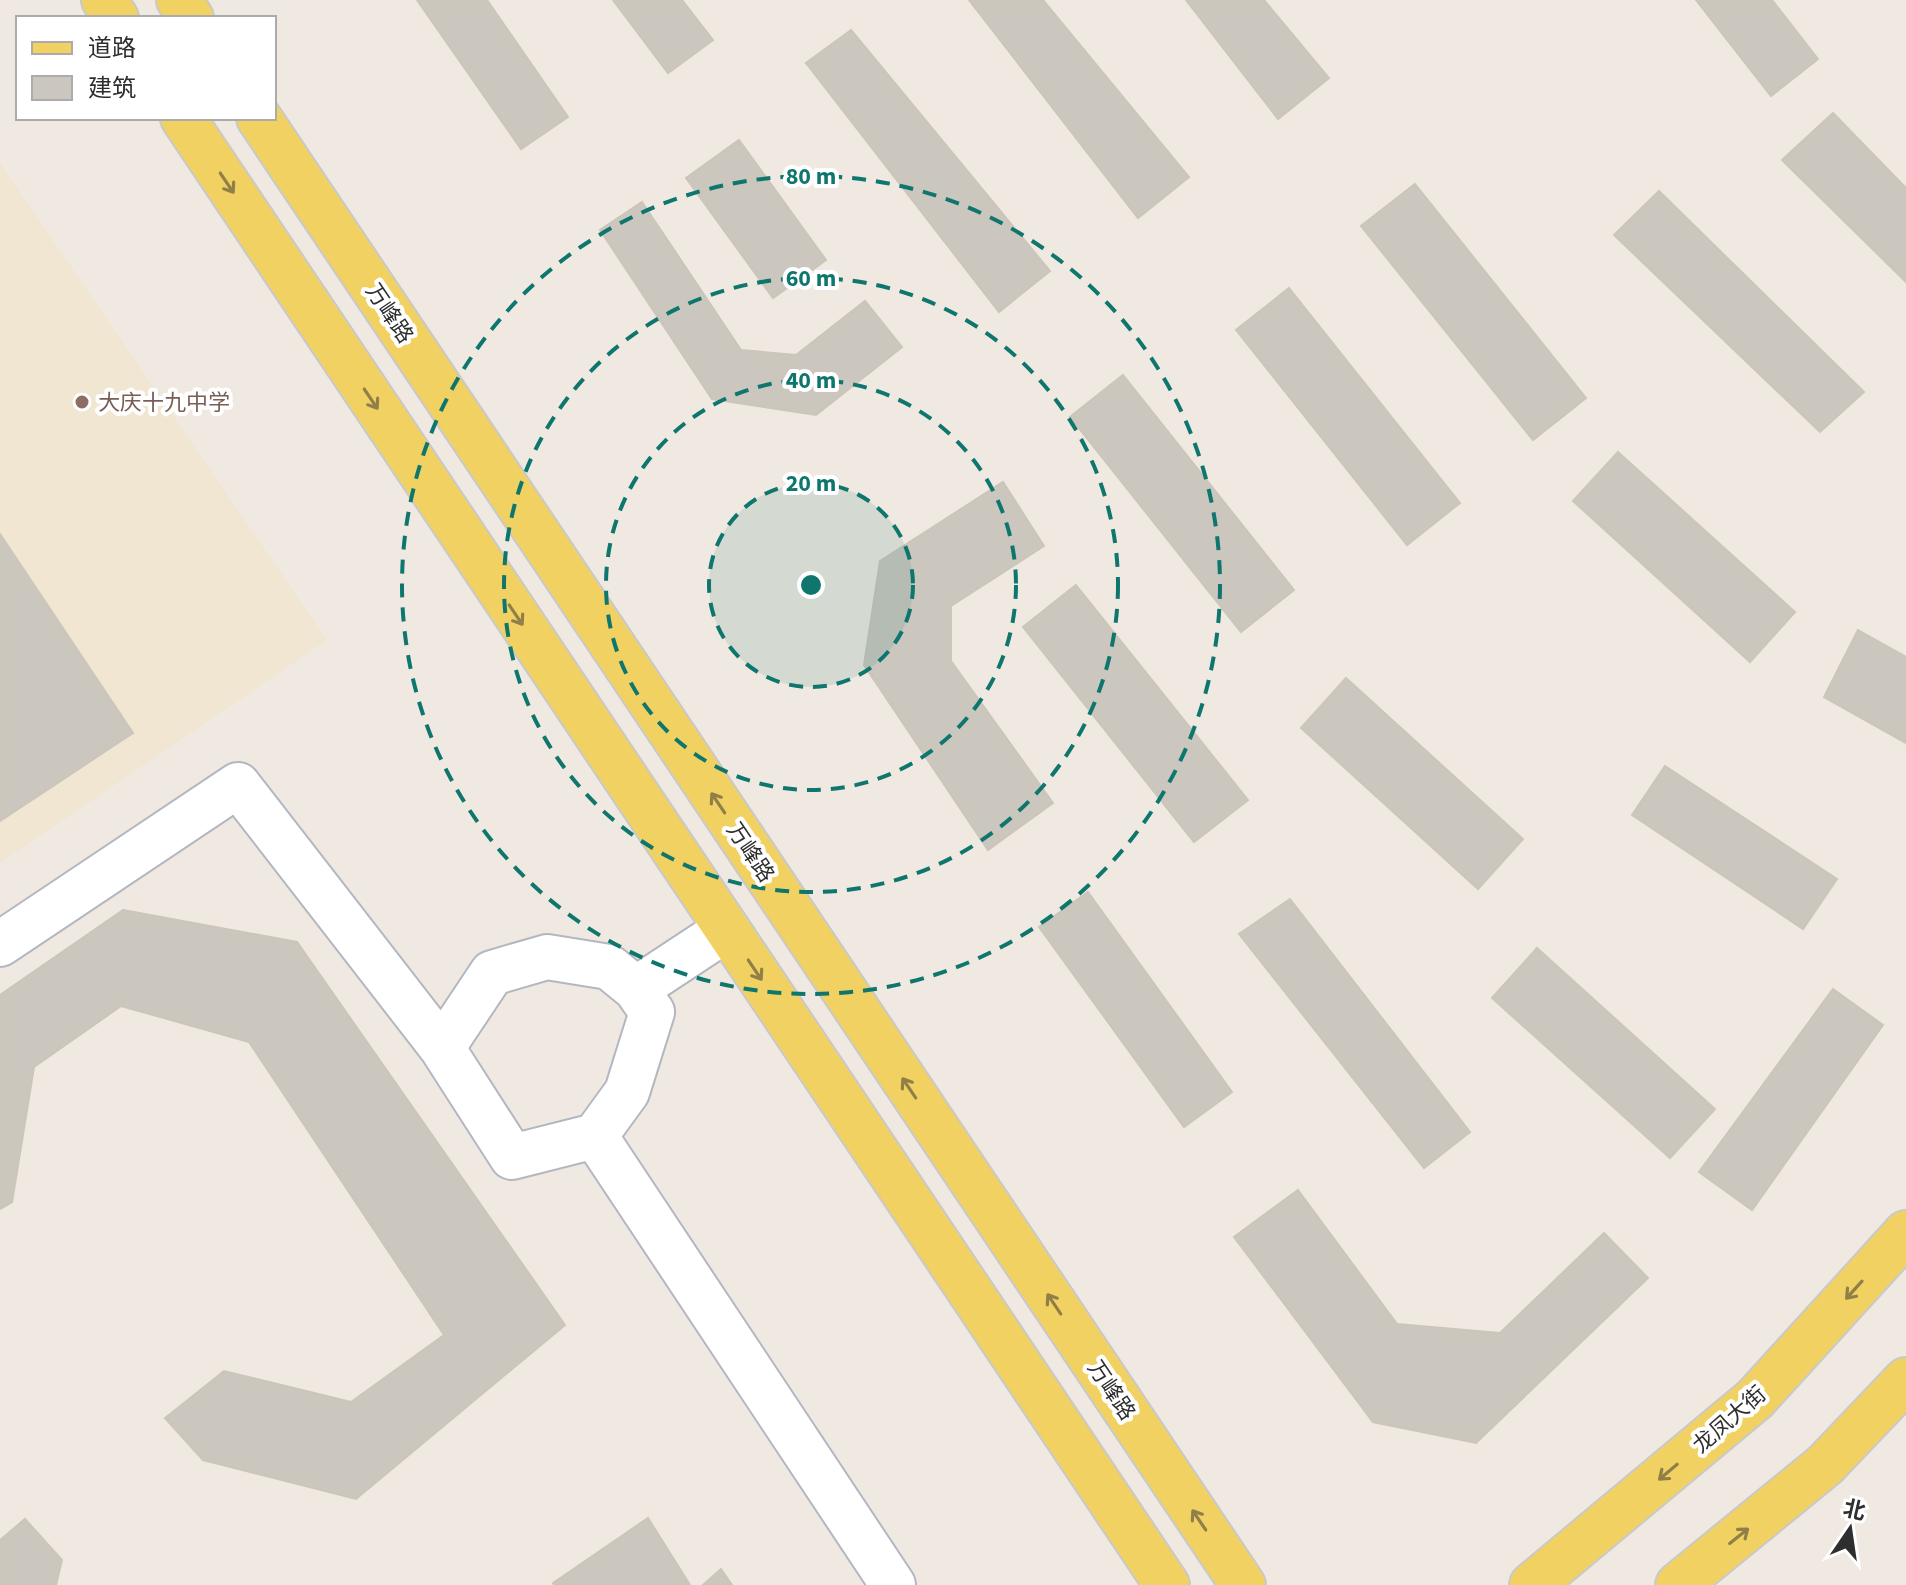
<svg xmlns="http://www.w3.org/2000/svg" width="1906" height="1585" font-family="'Source Sans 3','Noto Sans SC',sans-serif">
<rect width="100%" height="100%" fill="#efe9e1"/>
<path fill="#f0e6d1" d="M0,163l327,477 -327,223z"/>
<path fill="#cbc7bf" stroke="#cbc5ba" stroke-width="2" d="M417,0h70l81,117 -47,32z
M613,0h69l31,40 -45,33z
M969,0h74l146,177 -51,41z
M1186,0h78l65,78 -51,41z
M1696,0h76l46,59 -47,37z
M851,30l199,241 -51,41 -193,-249z
M1833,113l73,75v94l-124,-122z
M739,140l87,120 -53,38 -87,-120z
M1415,184l171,214 -53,42 -172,-214z
M1659,191l205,201 -44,40 -206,-197z
M642,202l99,148 55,5 69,-54 37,46 -86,68 -104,-16 -112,-169z
M1289,288l171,215 -53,42 -171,-215z
M1123,375l171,215 -53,42 -171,-215z
M1618,452l177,160 -45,50 -177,-161z
M1003,482l41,64 -93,60v55l102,142 -65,47 -124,-185 16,-104z
M0,534l133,199 -133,88z
M1076,585l172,215 -54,42 -171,-215z
M1858,630l48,27v86l-82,-46z
M1346,678l177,161 -45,50 -177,-161z
M1665,766l172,113 -34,50 -171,-114z
M1088,892l144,200 -48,35 -145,-200z
M1290,899l180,233 -46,36 -185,-234z
M123,910l174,32 268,383 -209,174 -153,-39 -38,-42 59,-47 127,31 93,-67 -195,-293 -128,-36 -87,61 -22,135 -12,7v-214z
M1537,948l178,161 -45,49 -178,-160z
M1833,989l50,36 -131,185 -53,-38z
M1298,1190l99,134 103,9 104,-100 44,45 -172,165 -103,-21 -139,-185z
M648,1518l42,67h-136l-1,-2z
M25,1519l37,41 -6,25h-56v-45z
M721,1569l11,16h-29z"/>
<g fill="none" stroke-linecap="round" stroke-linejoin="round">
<defs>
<path id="minor" d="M0,944l238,-159 204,263 50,-75 55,-16 62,10 27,22 16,23 -25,80 -32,44 298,449
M636,989l91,-60
M442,1048l70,109 83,-21"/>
<path id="major" d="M104,0l12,18
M179,0l12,18
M183,118l984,1467
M259,118l984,1467
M1532,1585l223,-186 151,-166
M1678,1585l147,-120 81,-85"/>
</defs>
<use href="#minor" stroke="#b4b7c1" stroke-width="48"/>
<use href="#major" stroke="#c9c9c9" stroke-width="48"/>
<use href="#minor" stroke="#fff" stroke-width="44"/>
<use href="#major" stroke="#f2d163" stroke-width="44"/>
</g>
<defs><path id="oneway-shaft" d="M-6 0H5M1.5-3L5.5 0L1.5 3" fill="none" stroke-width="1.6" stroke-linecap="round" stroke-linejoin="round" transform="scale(2)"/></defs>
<g stroke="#908048">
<use href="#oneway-shaft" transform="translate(227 183) rotate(56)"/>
<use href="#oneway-shaft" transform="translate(371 399) rotate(56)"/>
<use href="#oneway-shaft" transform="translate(516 615) rotate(56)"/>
<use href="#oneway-shaft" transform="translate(718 803) rotate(-124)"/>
<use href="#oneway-shaft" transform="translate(755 970) rotate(56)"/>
<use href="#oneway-shaft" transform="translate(909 1088) rotate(-124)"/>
<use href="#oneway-shaft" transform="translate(1854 1290) rotate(132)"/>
<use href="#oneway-shaft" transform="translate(1054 1304) rotate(-124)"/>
<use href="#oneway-shaft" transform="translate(1668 1472) rotate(140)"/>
<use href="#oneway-shaft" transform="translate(1199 1520) rotate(-124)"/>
<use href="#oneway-shaft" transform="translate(1739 1536) rotate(-39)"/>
</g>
<circle cx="811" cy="585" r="102" fill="#0f766e" fill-opacity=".12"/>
<g fill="none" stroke="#0f766e" stroke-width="4" stroke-dasharray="14 10">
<circle cx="811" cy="585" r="102"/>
<circle cx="811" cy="585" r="205"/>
<circle cx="811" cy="585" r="307"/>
<circle cx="811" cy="585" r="409"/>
</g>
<circle fill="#8d6e63" stroke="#fff" stroke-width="3" cx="82" cy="402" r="8"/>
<g text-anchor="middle" stroke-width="8" stroke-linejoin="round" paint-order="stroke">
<g font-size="22" fill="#2e2e2e" stroke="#fff">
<text transform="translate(390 313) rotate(56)" y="8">万峰路</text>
<text transform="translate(751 852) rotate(56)" y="8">万峰路</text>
<text transform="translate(1112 1390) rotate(56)" y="8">万峰路</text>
<text transform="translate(1729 1419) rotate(-41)" y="8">龙凤大街</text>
</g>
<g font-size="22" fill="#785e54" stroke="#fff" text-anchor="start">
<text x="98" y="410">大庆十九中学</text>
</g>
</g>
<circle cx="811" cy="585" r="12" fill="#0f766e" stroke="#fff" stroke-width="4"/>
<g font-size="24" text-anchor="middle" font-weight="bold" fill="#0f766e" stroke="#fff" stroke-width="8" stroke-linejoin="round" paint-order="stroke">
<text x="811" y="184">80 m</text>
<text x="811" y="286">60 m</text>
<text x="811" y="388">40 m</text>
<text x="811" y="491">20 m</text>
</g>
<rect x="16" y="16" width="260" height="104" fill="#ffffff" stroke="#ababab" stroke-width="2"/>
<rect x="32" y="42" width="40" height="12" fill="#f2d163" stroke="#ababab" stroke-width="2"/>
<text x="88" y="56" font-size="24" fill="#2e2e2e">道路</text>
<rect x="32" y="76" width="40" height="24" fill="#cbc7bf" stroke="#ababab" stroke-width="2"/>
<text x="88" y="96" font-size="24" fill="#2e2e2e">建筑</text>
<g transform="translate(1850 1529) rotate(13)" stroke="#ffffff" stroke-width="6" paint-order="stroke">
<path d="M0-6L14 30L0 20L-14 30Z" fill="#2e2e2e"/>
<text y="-12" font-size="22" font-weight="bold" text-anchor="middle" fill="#2e2e2e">北</text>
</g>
</svg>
